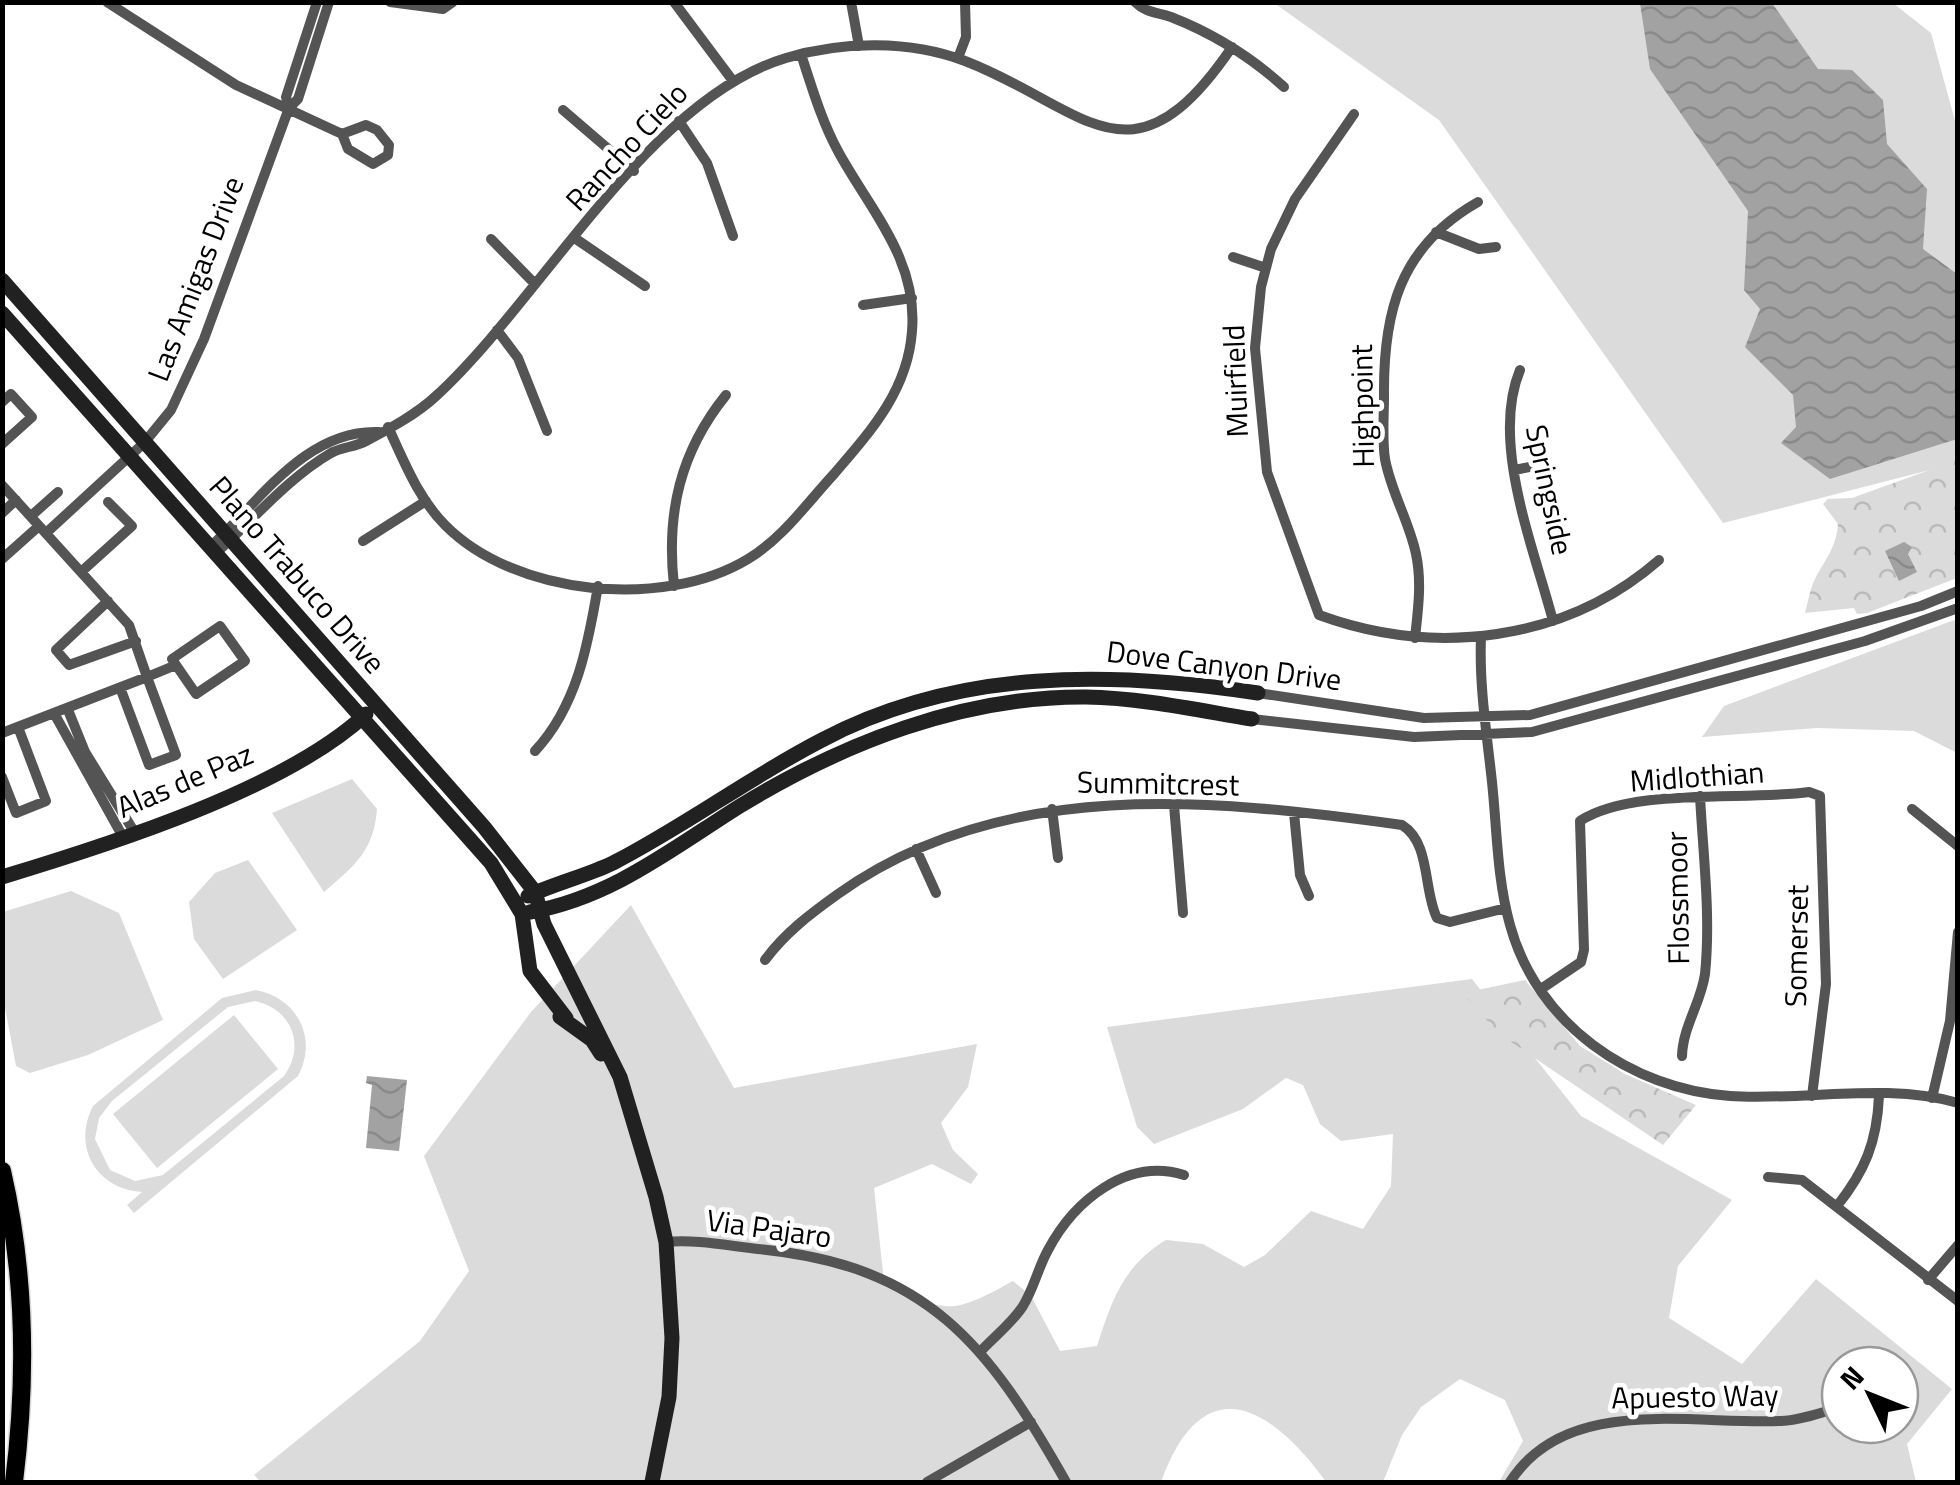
<svg xmlns="http://www.w3.org/2000/svg" width="1960" height="1485" font-family="'Titillium Web',sans-serif">
<defs>
<pattern id="forest-crowns" width="20" height="18" patternUnits="userSpaceOnUse" patternTransform="scale(2.5)"><rect width="20" height="18" fill="#dbdbdb"/><path d="M2 6a3 3 0 1 1 6 0M12 15a3 3 0 1 1 6 0" fill="none" stroke="#bababa"/></pattern>
<pattern id="water-waves" width="16" height="10" patternUnits="userSpaceOnUse" patternTransform="scale(2.5)"><rect width="16" height="10" fill="#a2a2a2"/><path d="M0 5q4-4 8 0t8 0" fill="none" stroke="#8a8a8a"/></pattern>
</defs>
<rect width="100%" height="100%" fill="#fff"/>
<path fill="#dbdbdb" fill-rule="evenodd" d="M1274,3h619l38,30 26,95v335l-234,60 -284,-403z
M1957,619v134l-43,-22 -97,-3 -115,9 22,-31z
M352,779l25,30c-3,42 -23,57 -53,83l-52,-79z
M248,860l49,70 -74,49 -29,-40 -5,-37 26,-29z
M71,891l48,22 44,107 -75,35 -58,18 -14,-7 -13,-69v-85z
M631,905l103,183 243,-44 -9,43 -27,36 12,27 25,24 -7,10 -39,-20 -58,24 10,94c62,31 66,34 129,-1l18,15 29,55 37,-5c15,-46 26,-80 69,-106l37,4 41,23 21,-12 46,-44 52,18 28,-43 2,-52 -52,7 -21,-17 -17,-39 -17,-7 -43,31 -89,35 -17,-17 -30,-100 365,-48 109,137 151,84 -54,66 -9,52 73,46 74,-85 136,110 -45,55 9,38h-417l24,-41 -18,-41 -45,-21 -39,28 -19,28 -19,47h-57c-57,-79 -124,-114 -165,0h-900l-7,-7 166,-134 49,-70 -45,-115 107,-144zM1840,1365h60v60h-60z
M256,990c42,8 62,49 42,86l-164,137 -7,-8 15,-13c-46,-3 -70,-45 -49,-86l129,-108zM255,1001c37,8 51,45 29,75l-121,99 -28,6 -25,-11 -15,-31 4,-21 13,-17 116,-94z
M234,1015l44,54 -121,99 -44,-54z"/>
<path fill="url(#forest-crowns)" d="M1957,460v118l-90,35 -10,1 -3,-6 -49,5c3,-11 5,-24 10,-34 10,-20 21,-30 23,-55l-15,-20 5,-5 24,-1z
M1525,980l55,66 45,28 71,31 -33,40 -165,-112 -35,-40z"/>
<path fill="url(#water-waves)" d="M1640,3h132l46,66 34,1 31,30 4,44 40,45 -4,60 34,25v165l-127,40 -49,-36 15,-16 -3,-32 -48,-48 15,-38 -16,-19 4,-79 -98,-142z
M1904,542l8,5 -4,7 9,18 -18,9 -14,-30z
M367,1076l40,4 -8,71 -33,-3 6,-63 -6,-2z"/>
<g fill="none" stroke-linecap="round" stroke-linejoin="round">
<defs>
<path id="primary" d="M2,1171c24,104 25,207 12,311"/>
</defs>
<use href="#primary" stroke="#dbdbdb" stroke-width="21"/>
<path stroke="#545454" stroke-width="10" d="M107,2l129,83 106,49 6,15 25,15 15,-9 1,-10 -12,-15 -11,-5 -24,9
M390,2l53,7 10,-7
M674,2l59,79
M851,2l8,44
M1135,2c11,11 22,10 36,15 41,16 80,40 113,70
M958,58l8,-21 -1,-35
M289,108l-3,-11 31,-95
M563,110l71,61
M1354,114l-59,85 -24,50 -10,38 -6,61 12,124 52,143c115,42 246,27 340,-55
M679,121l28,42 26,73
M1436,232l43,17 17,-2
M491,239l44,45
M576,239l69,47
M1233,257l33,11
M863,305l49,-7
M497,330l21,28 29,73
M1520,370c-30,72 14,178 33,251
M2,402l9,-8 21,23 -30,27
M388,427c16,34 30,71 57,98 70,71 219,85 303,34 35,-21 59,-56 86,-85 37,-43 74,-84 78,-143 6,-71 -41,-120 -73,-178 -17,-31 -27,-65 -38,-99
M1515,470l29,-6
M2,485l127,140 18,52 -145,56
M2,513l14,-13
M31,516l27,-24
M46,533l98,-90 27,-33 33,-71 85,-231 9,-9 31,-97
M363,541l63,-40
M211,546c49,-45 95,-117 168,-114
M216,553c37,-33 72,-75 115,-100 11,-6 24,-6 35,-12 23,-12 51,-27 70,-45 105,-96 212,-297 350,-338 56,-17 124,-18 179,3 120,46 166,135 267,-14
M2,559l37,-33
M81,572l51,-46 -24,-24
M674,586c-8,-73 6,-134 52,-191
M108,601l-52,49 13,15 67,-24
M1415,638c3,-28 7,-56 1,-84 -7,-33 -25,-62 -31,-95 -3,-20 -1,-42 -1,-62 -1,-84 15,-150 94,-195
M1481,638c-2,47 6,97 11,144 5,47 5,97 18,143 27,99 121,164 220,171 74,5 156,-14 228,7
M121,690l28,75 27,-10 -29,-78 29,-12 -4,-6 48,-33 25,35 -49,33 -20,-29
M1258,693l166,25 106,-3 391,-109 37,-15
M68,710l17,42 50,81
M55,715l68,122
M1252,719l162,18 118,-5 333,-91 93,-33
M535,751c42,-45 53,-106 63,-165
M2,777l14,36 30,-12 -28,-74
M1174,805l9,108
M1052,809l6,49
M1912,809l46,37
M1294,813l6,62 9,21
M916,849l20,44
M765,960c20,-27 45,-46 73,-66 165,-118 374,-95 564,-69 29,18 21,65 35,93l13,4 56,-14
M1541,989l40,-27 3,-12 -4,-129c52,-34 166,-20 229,-29l11,4 6,188 -14,112
M1682,1056c1,-30 19,-53 23,-82 6,-58 -2,-120 -5,-178
M1932,1098l18,-77 8,-89
M1768,1177l34,3 156,121
M1837,1206c28,-35 40,-64 42,-110
M666,1242c30,-3 63,4 92,7 169,16 230,95 308,233
M1928,1280l30,-35
M981,1351c14,-15 31,-28 42,-45 11,-18 15,-38 25,-56 26,-49 79,-93 136,-75
M927,1482l104,-60
M1510,1482c56,-88 182,-57 271,-61 20,-1 39,-8 59,-14"/>
<path stroke="#212121" stroke-width="15" d="M2,280l482,547 51,65 9,32 76,153 36,120 10,45 6,96 -3,59 -17,85
M2,313l489,550 31,51 8,57 36,47
M2,877c106,-32 284,-88 364,-163
M528,896c28,-13 58,-20 85,-33 72,-37 137,-86 209,-123 136,-72 289,-69 436,-47
M530,912c81,-14 143,-64 210,-106 103,-63 223,-110 346,-109 56,1 111,13 166,22
M560,1017l32,23 9,14"/>
<use href="#primary" stroke="#000" stroke-width="18"/>
</g>
<g text-anchor="middle" stroke-width="9" stroke-linejoin="round" paint-order="stroke">
<g font-size="30" fill="#000" stroke="#fff">
<text transform="translate(627 147) rotate(-47)" y="10">Rancho Cielo</text>
<text transform="translate(196 279) rotate(-69)" y="10">Las Amigas Drive</text>
<text transform="translate(1236 381) rotate(-92)" y="10">Muirfield</text>
<text transform="translate(1363 406) rotate(-91)" y="10">Highpoint</text>
<text transform="translate(1549 490) rotate(78)" y="10">Springside</text>
<text transform="translate(297 575) rotate(49)" y="10">Plano Trabuco Drive</text>
<text transform="translate(1224 666) rotate(7)" y="10">Dove Canyon Drive</text>
<text transform="translate(1697 777) rotate(-4)" y="10">Midlothian</text>
<text transform="translate(185 781) rotate(-23)" y="10">Alas de Paz</text>
<text transform="translate(1158 784) rotate(1)" y="10">Summitcrest</text>
<text transform="translate(1678 898) rotate(-91)" y="10">Flossmoor</text>
<text transform="translate(1797 946) rotate(-89)" y="10">Somerset</text>
<text transform="translate(769 1229) rotate(8)" y="10">Via Pajaro</text>
<text transform="translate(1695 1397) rotate(-1)" y="10">Apuesto Way</text>
</g>
</g>
<rect width="1960" height="1485" fill="none" stroke="#000000" stroke-width="10"/>
<g transform="translate(1870 1395) rotate(313)"><circle r="48" fill="#ffffff" stroke="#999999" stroke-width="2.5"/>
<path d="M0-8L18 38L0 25L-18 38Z" fill="#000000"/>
<text y="-15" font-size="28" font-weight="bold" text-anchor="middle" fill="#000000">N</text>
</g>
</svg>
